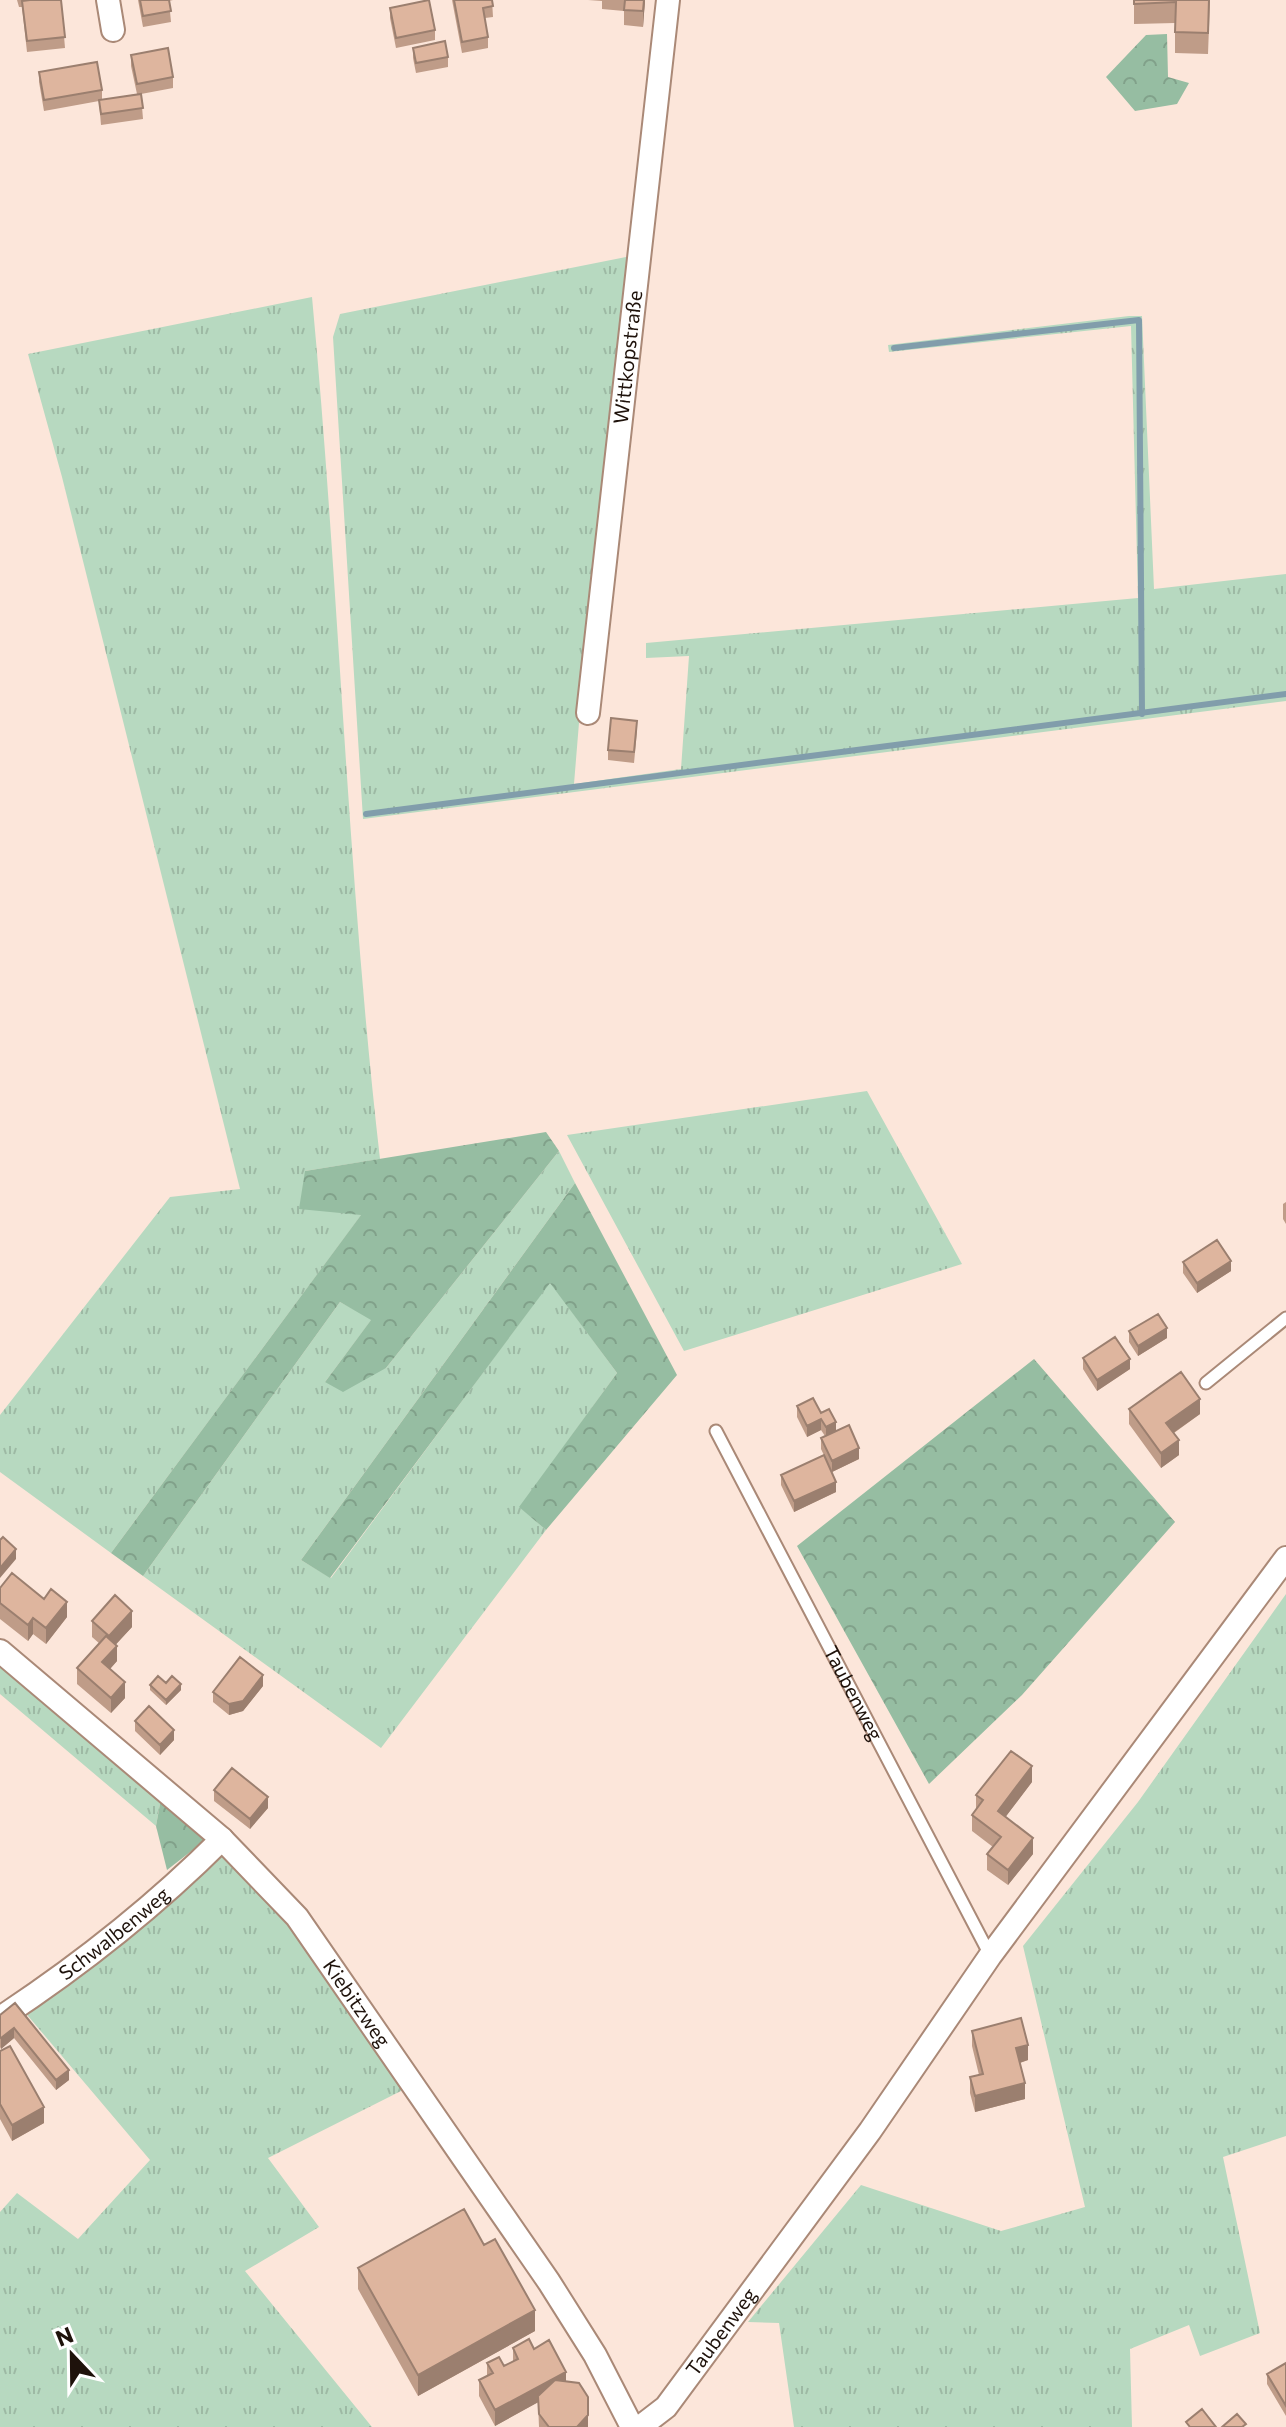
<svg xmlns="http://www.w3.org/2000/svg" width="1286" height="2427" font-family="Commissioner,sans-serif">
<defs>
<pattern id="grass-tufts" width="24" height="20" patternUnits="userSpaceOnUse" patternTransform="scale(2)"><rect width="24" height="20" fill="#b7d9c0"/><path d="M3 7l-1-3M5 7V3M7 7l1-3M15 17l-1-3M17 17v-4M19 17l1-3" fill="none" stroke="#9db9a4"/></pattern>
<pattern id="forest-crowns" width="20" height="18" patternUnits="userSpaceOnUse" patternTransform="scale(2)"><rect width="20" height="18" fill="#96bda2"/><path d="M2 6a3 3 0 1 1 6 0M12 15a3 3 0 1 1 6 0" fill="none" stroke="#81a18a"/></pattern>
</defs>
<rect width="100%" height="100%" fill="#fce6da"/>
<path fill="url(#grass-tufts)" d="M631,256l-47,406 -10,122 107,-15 8,-113 -43,2v-15l492,-45 -7,-272 -242,26 -1,-7 241,-29h13l12,273 132,-15v127l-923,118 -30,-482 7,-23z
M312,297c27,287 35,575 68,862l-75,12 57,43 -251,339 -111,-81v-57l170,-218 70,-8 -178,-712 -34,-123z
M867,1091l95,173 -278,87 -117,-216z
M559,1151l16,32 -274,377 30,18 219,-296 67,91 -97,134 26,23 -165,218 -238,-172 197,-274 32,17 -47,63 61,-14z
M1286,1594v542l-63,21 37,176 -60,23 -11,-31 -59,24 2,78h-338l-15,-104 -31,-1 113,-137 140,46 84,-24 -62,-261 115,-144z
M0,1658l162,135 -6,33 -156,-132z
M224,1847l58,66 121,177 -135,68 51,69 -74,44 127,156h-372v-215l17,-19 61,46 72,-79 -127,-150z"/>
<path fill="url(#forest-crowns)" d="M1167,34l1,43 21,6 -12,21 -42,7 -29,-34 40,-42z
M546,1132l13,19 -173,217 -43,24 -18,-10 46,-62 -31,-18 -197,274 -32,-23 250,-338 -62,-6 6,-38z
M575,1183l102,192 -131,155 -27,-23 98,-134 -67,-90 -220,295 -29,-18z
M1034,1359l141,163 -153,173 -93,89 -132,-238z
M162,1793l50,42 -45,35 -11,-44z"/>
<g fill="none" stroke-linecap="round" stroke-linejoin="round">
<path stroke="#819dab" stroke-width="6" d="M894,348l245,-28 3,394
M366,814l920,-120"/>
<defs>
<g id="lane">
<path d="M1206,1383l80,-65"/>
<path id="s1" d="M716,1431l274,524"/>
</g>
<g id="street">
<path d="M108,0l5,30"/>
<path id="s2" d="M588,713l80,-713"/>
<path id="s3" d="M0,1651l222,188 75,78 252,365 46,73 37,72"/>
<path id="s4" d="M0,2018c79,-52 155,-112 222,-179"/>
<path id="s5" d="M640,2427l26,-20 204,-276 120,-175 296,-398"/>
</g>
</defs>
<use href="#lane" stroke="#aa8977" stroke-width="15"/>
<use href="#street" stroke="#aa8977" stroke-width="26"/>
<use href="#lane" stroke="#fff" stroke-width="11"/>
<use href="#street" stroke="#fff" stroke-width="22"/>
</g>
<path fill="#bf9c88" d="M17,0h44l4,48 -38,4 -5,-45h-3z
M138,0h35l-4,1 2,21 -28,5z
M452,0h40l1,17 -8,1 3,19v11l-26,5z
M588,0h57l-2,27 -19,-2v-14l-22,-2v-8z
M1134,0h76l-2,54 -33,-1v-30l-41,1z
M390,8l45,22v10l-39,8 -6,-30z
M413,48l35,9v10l-32,6 -3,-15z
M131,55l42,22v11l-32,6 2,25 -42,6 -2,-24 -55,10 -5,-29v-10l63,18v10l35,-6 -6,-28z
M637,731l-3,32 -26,-3v-10z
M1286,1202v22l-3,-5v-15z
M1183,1262l48,9 -34,22 -14,-20z
M1129,1331l38,7 -29,18 -9,-14z
M1083,1358l47,11 -33,22 -14,-22z
M797,1406l24,7 38,46 -27,13 -11,-23v-11l4,-2 -4,-6 -14,7 -10,-20z
M1129,1409l71,5 -26,19 5,22 -18,13 -32,-44z
M781,1475l55,17 -42,20 -13,-27z
M0,1588l44,11 23,18 -21,27 -13,-10 -5,7 -28,-22z
M92,1621l40,6 -16,17 1,17 -7,8 15,29 -14,15 -34,-29v-16l23,-24 -8,-7z
M166,1683l15,7 -15,15 -16,-15v-5z
M263,1686l-20,25 -14,4 -16,-13v-10z
M135,1721l39,19 -14,15 -25,-24z
M1032,1782l-27,35 28,37 -25,31 -21,-15v-16l6,-7 -21,-16v-16l4,-6v-14z
M214,1790l54,18 -18,21 -36,-28z
M0,2015l69,65 -13,10 -42,-52 -13,11 -1,-2z
M972,2031l56,29 -8,3 5,36 -50,13 -5,-19v-16l9,-2 -7,-29z
M0,2051l44,72 -32,18 -12,-22z
M484,2245l51,86 -117,65 -60,-107v-21z
M513,2348l21,1 32,32 22,46h-49l-1,-25 -43,24 -16,-30v-16l8,-4v-13l17,3 9,-5z
M1286,2363v53l-19,-32v-10z"/>
<path fill="#9b7f6f" d="M644,0h1l-2,27v-16z
M1231,1261v10l-34,22v-10z
M1167,1328v10l-29,18v-10z
M1130,1359v10l-33,22v-11z
M1200,1399v15l-34,24v-15z
M821,1419v11l-14,7v-11z
M836,1422v11l-10,5v-11z
M1179,1440v15l-18,13v-15z
M859,1448v11l-27,13v-11z
M836,1482v10l-42,20v-11z
M16,1549v10l-16,19v-10z
M67,1602v15l-21,27v-16z
M132,1611v16l-23,25v-16z
M33,1618v16l-5,7v-16z
M117,1646v15l-15,17v-16z
M263,1675v11l-20,25 -14,4v-11z
M125,1682v16l-14,15v-15z
M181,1684v6l-15,15v-5z
M174,1730v10l-14,15v-10z
M1032,1766v16l-34,45v-16z
M268,1797v11l-18,21v-10z
M1033,1838v16l-25,31v-15z
M14,2028v10l-13,11v-11z
M1028,2045v15l-12,4v-16z
M69,2070v10l-13,10v-10z
M1025,2083v16l-50,13v-16z
M44,2107v16l-32,18v-16z
M535,2310v21l-117,65v-21z
M566,2372v15l-71,39v-16z
M588,2397v30h-11z"/>
<path fill="#deb59e" stroke="#9b7f6f" stroke-width="2" d="M30,0h31l4,37 -38,4 -5,-40z
M140,0h29l2,11 -28,5z
M429,0l6,30 -39,8 -6,-30z
M454,0h38l1,6 -10,2 5,29 -26,5z
M625,0h19l-1,11 -19,-1z
M1134,0h75l-1,33 -33,-1 1,-30 -42,2z
M445,41l3,16 -32,6 -3,-15z
M168,48l5,29 -36,7 -6,-29z
M97,62l5,28 -58,10 -5,-28z
M141,94l2,14 -42,6 -2,-14z
M611,718l26,3 -3,31 -26,-2z
M1217,1240l14,21 -34,22 -14,-21z
M1158,1314l9,14 -29,18 -9,-15z
M1115,1337l15,22 -33,21 -14,-22z
M1181,1372l19,27 -34,24 13,17 -18,13 -32,-44z
M813,1398l8,15 8,-4 7,13 -10,5 -5,-8 -14,7 -10,-20z
M849,1425l10,23 -27,13 -11,-23z
M824,1455l12,27 -42,19 -13,-26z
M3,1537l13,12 -16,19v-28z
M12,1573l32,26 7,-10 16,13 -21,26 -13,-10 -5,7 -28,-22v-15z
M115,1595l17,16 -23,25 -17,-15z
M106,1636l11,10 -15,16 23,20 -14,16 -34,-30z
M240,1657l23,18 -20,26 -14,3 -16,-12z
M158,1676l8,7 6,-7 9,8 -15,16 -16,-15z
M149,1706l25,24 -14,15 -25,-24z
M1011,1751l21,15 -34,45 35,27 -25,32 -21,-16 14,-17 -29,-22 11,-15 -7,-5z
M232,1768l36,29 -18,22 -36,-29z
M15,2003l54,67 -13,10 -42,-52 -13,10 -1,-1v-22z
M1021,2018l7,27 -12,3 9,35 -50,13 -5,-19 13,-3 -11,-43z
M10,2046l34,61 -32,18 -12,-21v-53z
M464,2209l20,36 11,-6 40,71 -117,65 -60,-107z
M529,2339l5,10 15,-9 17,32 -71,38 -16,-30 14,-7 -6,-10 12,-6 5,9 14,-7 -5,-11z
M1286,2363v43l-19,-32z
M555,2380l24,3 9,14v18l-11,12h-28l-10,-13 -1,-18z
M1202,2409l14,18h-26l-4,-5z
M1237,2414l9,10 -4,3h-20z"/>
<g text-anchor="middle" stroke-width="6" stroke-linejoin="round" paint-order="stroke">
<g font-size="20" fill="#1e120b" stroke="#fff">
<text dy="7" stroke="none"><textPath href="#s2" startOffset="358">Wittkopstraße</textPath></text>
<text dy="7" stroke="none"><textPath href="#s1" startOffset="296">Taubenweg</textPath></text>
<text dy="7" stroke="none"><textPath href="#s4" startOffset="142">Schwalbenweg</textPath></text>
<text dy="7" stroke="none"><textPath href="#s3" startOffset="504">Kiebitzweg</textPath></text>
<text dy="7" stroke="none"><textPath href="#s5" startOffset="126">Taubenweg</textPath></text>
</g>
</g>
<g transform="translate(72 2355) rotate(338)" stroke="#ffffff" stroke-width="6" paint-order="stroke">
<path d="M0-6L14 30L0 20L-14 30Z" fill="#1e120b"/>
<text y="-12" font-size="22" font-weight="bold" text-anchor="middle" fill="#1e120b">N</text>
</g>
</svg>
